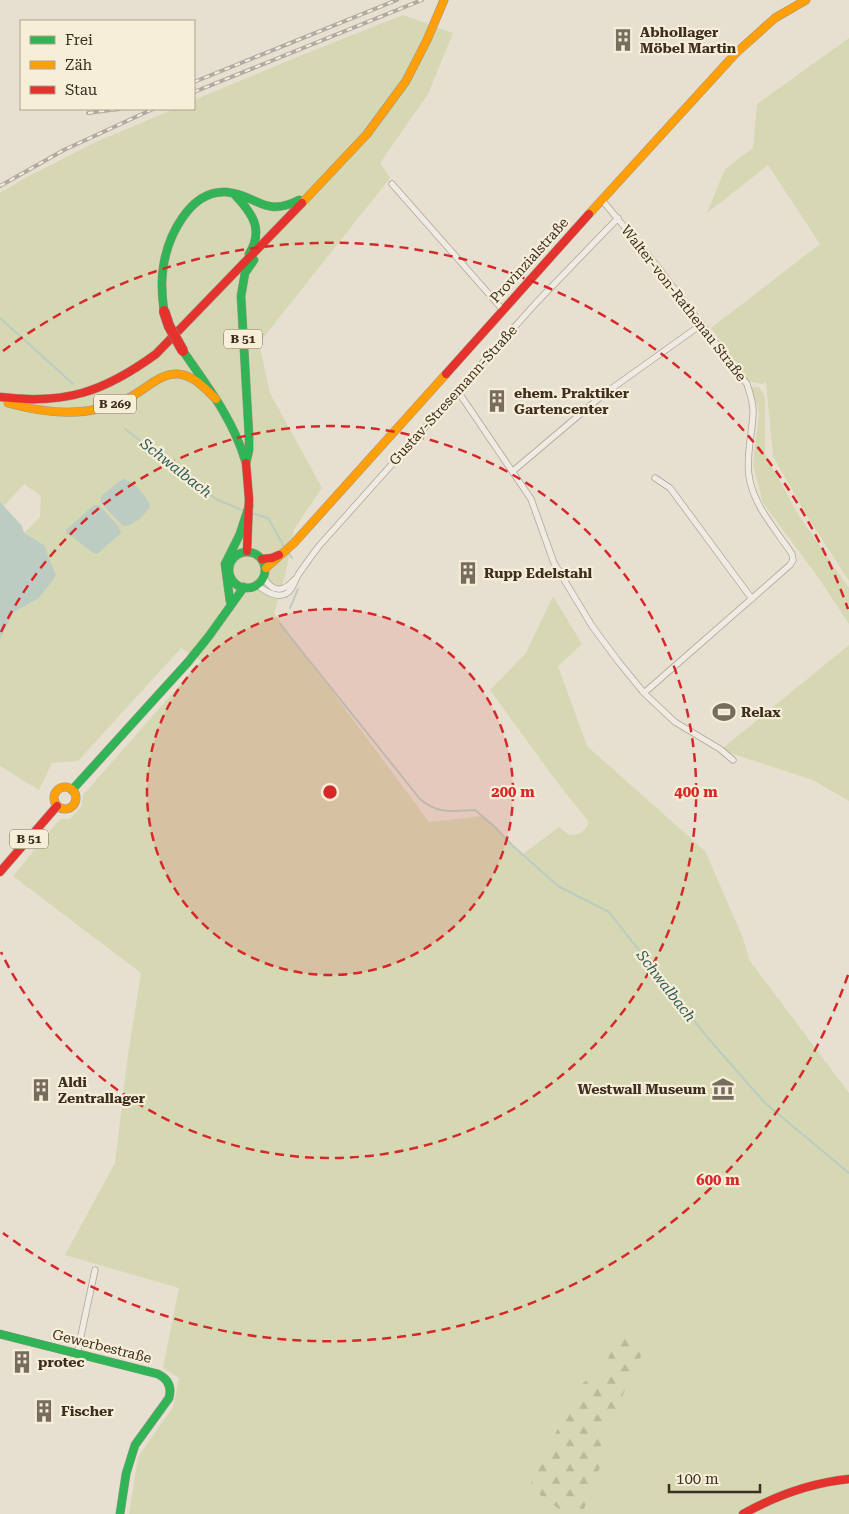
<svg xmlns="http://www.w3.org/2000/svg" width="849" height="1514" font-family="'Roboto Serif',serif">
<defs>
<pattern id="forest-firs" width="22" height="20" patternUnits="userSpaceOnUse" patternTransform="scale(1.25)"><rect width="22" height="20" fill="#d6d7b3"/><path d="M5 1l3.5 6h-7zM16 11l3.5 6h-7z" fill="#b9b99a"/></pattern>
</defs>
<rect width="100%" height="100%" fill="#e7e0d1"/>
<path fill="#d6d7b3" d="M403,15l50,18 -25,61 -48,69 10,15 -131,165 11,50 52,95 -28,41 -8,43 -12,41 155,209 54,-6 40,38 36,-27 10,8c11,0 16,-3 20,-13l-32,-40 -67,-92 36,-37 27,-57 29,48 -24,22 29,80 118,105 38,87 7,23 99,132v421h-720l9,-57 35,-50 6,-29 -16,-10 16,-80 -114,-33 50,-92 13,-108 13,-82 -128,-97 47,-57h10l11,-12 2,-12 118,-134 -20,-13 -103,113 -26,2 -13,27 -39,-24v-127l14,-27 24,-13 6,-54 -20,-12 16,-16 1,-21 -17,-12 -20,22 -4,-4v-309l23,-14 75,-38 76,-32h20v-9l108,-45z
M849,38v543l-42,-65 -34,-60 -7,-74 -4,2 -13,-3 -38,-53 109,-84 -52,-79 -61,48 18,-44 28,-21 4,-44z
M751,387h8l6,10v57l34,62 50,72v36l-31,-47 -55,-74 -10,-39 6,-51z
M849,645v156l-36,-21 -83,-27 -7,-5z"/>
<path fill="url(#forest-firs)" d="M620,1329l21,9 5,8 -15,30 -32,75 1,16 -18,47h-16l-34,-25 -1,-11 52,-95 21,-14z"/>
<path fill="#bcccc2" d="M123,479c11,2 23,16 27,27 -4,8 -17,21 -27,20l-23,-24 2,-7z
M0,502l22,24 2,7 20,12 12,31 -18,23 -24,13 -14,27z
M94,505h5l19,21 3,7 -24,21c-9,-2 -18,-15 -30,-20l-1,-4z"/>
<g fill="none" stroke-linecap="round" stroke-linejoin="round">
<path stroke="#bcccc2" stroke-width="2" d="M0,318l73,66
M125,429l91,70 28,12
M251,513l17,5 17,30
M288,552l4,6
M290,608l8,-19
M280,624l140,175c19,16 32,12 55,11l19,16 19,20 45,40 51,26 98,125 58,66 84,70"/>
<defs>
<path id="street" d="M392,184l111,126
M602,200l54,65 91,119c3,10 7,20 6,30 -1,21 -7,41 -4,62 4,29 27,54 43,78l1,6 -3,5 -146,128
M457,390l74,109 23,64 38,63 26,35 26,32 31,29 45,27 13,11
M513,471l91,-77 98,-70
M655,478l15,10 82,111
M264,578c9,15 19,14 30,2
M257,585c9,7 25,17 34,4 3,-5 5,-10 7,-14 7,-10 14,-20 21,-29l217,-243 82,-85
M77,1354l18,-84"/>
<path id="fast" d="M235,195c18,19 29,35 14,59
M164,311c-2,-14 -3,-28 -1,-42 4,-31 26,-79 63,-77 32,3 38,26 73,8
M183,351c24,35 50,68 62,109
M246,463l3,-13v-14l-8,-140 4,-23 9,-13
M229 570a18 18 0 1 1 36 0a18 18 0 1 1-36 0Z
M230,601l-5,-37 15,-30 9,-28
M72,790l116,-128 21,-26 35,-49
M0,1334l158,40c10,5 14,13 11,24l-34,47 -9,29 -6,40"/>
<path id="slow" d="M302,203l65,-69 39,-53 21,-41 17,-40
M589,214l147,-161 39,-35 31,-18
M8,403c42,12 87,15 126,-8 14,-8 27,-22 44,-21 16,1 27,15 38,25
M266,568l28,-25 152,-169
M54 798a11 11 0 1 1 22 0a11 11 0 1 1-22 0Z"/>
<path id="jam" d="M446,374l143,-160
M0,397c65,8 104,-5 156,-43l146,-151
M246,463l3,36 -2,52
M262,559l10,-1 7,-3
M0,872l57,-66
M743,1514c34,-19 67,-31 106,-35"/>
</defs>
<use href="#street" stroke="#ada599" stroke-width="7"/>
<use href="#fast" stroke="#9c958a" stroke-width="9"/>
<use href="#slow" stroke="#9c958a" stroke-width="9"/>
<use href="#jam" stroke="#9c958a" stroke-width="9"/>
<use href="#street" stroke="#efebe3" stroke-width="5.5"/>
<use href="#fast" stroke="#30b455" stroke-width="8"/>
<use href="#slow" stroke="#ff9f0a" stroke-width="8"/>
<use href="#jam" stroke="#e5322d" stroke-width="8"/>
<defs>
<path id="rail" d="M194,82l203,-82
M194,92l228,-92
M88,113l31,-4
M0,186l64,-36 89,-41"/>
</defs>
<use href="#rail" stroke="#afaaa2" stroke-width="4"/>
<use href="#rail" stroke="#f7eed8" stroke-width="2" stroke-dasharray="5.5" stroke-linecap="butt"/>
<defs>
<path id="jam-bridge" d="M164,311l5,15 14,25"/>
</defs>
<use href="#jam-bridge" stroke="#928b80" stroke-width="11" stroke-linecap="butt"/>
<use href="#jam-bridge" stroke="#e5322d" stroke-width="10"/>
</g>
<circle cx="330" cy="792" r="183" fill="#d62828" fill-opacity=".12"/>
<g fill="none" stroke="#d62828" stroke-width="2.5" stroke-dasharray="9 6">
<circle cx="330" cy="792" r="183"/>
<path d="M1 632A366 366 0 1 1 1 952"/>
<path d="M848 975A549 549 0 0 1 3 1233M3 351A549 549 0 0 1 848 609"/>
</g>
<defs>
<symbol id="building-bare" viewBox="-9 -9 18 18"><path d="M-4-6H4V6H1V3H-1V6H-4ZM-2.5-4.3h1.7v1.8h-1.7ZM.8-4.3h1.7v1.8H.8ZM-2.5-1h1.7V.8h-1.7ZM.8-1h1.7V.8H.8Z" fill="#786c5e" stroke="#f7eed8" stroke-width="2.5" paint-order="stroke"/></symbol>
<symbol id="stadium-bare" viewBox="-9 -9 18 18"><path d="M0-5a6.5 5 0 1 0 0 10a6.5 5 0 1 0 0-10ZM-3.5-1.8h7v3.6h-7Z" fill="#786c5e" stroke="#f7eed8" stroke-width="2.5" paint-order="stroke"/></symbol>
<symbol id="museum-bare" viewBox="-9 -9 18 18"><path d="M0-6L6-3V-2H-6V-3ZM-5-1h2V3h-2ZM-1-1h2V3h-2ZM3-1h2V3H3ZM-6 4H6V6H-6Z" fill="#786c5e" stroke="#f7eed8" stroke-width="2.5" paint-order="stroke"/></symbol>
</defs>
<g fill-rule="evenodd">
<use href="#building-bare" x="607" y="24" width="32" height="32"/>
<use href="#building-bare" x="481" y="385" width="32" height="32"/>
<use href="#building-bare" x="452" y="557" width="32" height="32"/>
<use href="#stadium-bare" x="708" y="696" width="32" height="32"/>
<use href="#museum-bare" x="707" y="1073" width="32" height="32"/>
<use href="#building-bare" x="25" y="1074" width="32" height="32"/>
<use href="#building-bare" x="6" y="1346" width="32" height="32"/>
<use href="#building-bare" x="28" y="1395" width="32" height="32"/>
</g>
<g text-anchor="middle" stroke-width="4.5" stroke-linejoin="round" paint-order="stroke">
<g fill="#f7eed8" stroke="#756857" stroke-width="1">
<rect x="224" y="329.5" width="38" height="19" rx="4"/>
<rect x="94" y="394.5" width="42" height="19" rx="4"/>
<rect x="10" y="829.5" width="38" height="19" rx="4"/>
</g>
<g font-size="12" font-weight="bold" fill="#3d2e20">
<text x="243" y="343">B 51</text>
<text x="115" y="408">B 269</text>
<text x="29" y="843">B 51</text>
</g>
<g font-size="14" font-weight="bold" fill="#3d2e20" stroke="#f7eed8" text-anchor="start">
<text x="640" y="37">Abhollager<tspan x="640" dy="16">Möbel Martin</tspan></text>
<text x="514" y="398">ehem. Praktiker<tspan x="514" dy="16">Gartencenter</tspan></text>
<text x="484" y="578">Rupp Edelstahl</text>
<text x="741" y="717">Relax</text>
<text x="58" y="1087">Aldi<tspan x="58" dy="16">Zentrallager</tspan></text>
<text x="706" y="1094" text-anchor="end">Westwall Museum</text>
<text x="38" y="1367">protec</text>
<text x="61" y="1416">Fischer</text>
</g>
<g font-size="14" fill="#3d2e20" stroke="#f7eed8">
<text transform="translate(529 260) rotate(-48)" y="5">Provinzialstraße</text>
<text transform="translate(684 303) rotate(52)" y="5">Walter-von-Rathenau Straße</text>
<text transform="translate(453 395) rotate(-48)" y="5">Gustav-Stresemann-Straße</text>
<text transform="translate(102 1346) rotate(14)" y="5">Gewerbestraße</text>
</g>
<g font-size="15" font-style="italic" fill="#2f5d5a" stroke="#f7eed8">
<text transform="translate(176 468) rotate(38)" y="5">Schwalbach</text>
<text transform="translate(666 986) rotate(52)" y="5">Schwalbach</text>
</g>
</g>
<circle cx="330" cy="792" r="8" fill="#d62828" stroke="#f7eed8" stroke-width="2.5"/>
<g font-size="15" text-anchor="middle" font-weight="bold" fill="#d62828" stroke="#f7eed8" stroke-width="4.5" stroke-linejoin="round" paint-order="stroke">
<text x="513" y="797">200 m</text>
<text x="696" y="797">400 m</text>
<text x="718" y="1185">600 m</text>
</g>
<rect x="20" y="20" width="175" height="90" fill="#f7eed8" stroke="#ada18e"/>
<rect x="30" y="36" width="25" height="8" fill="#30b455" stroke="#ada18e"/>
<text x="65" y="45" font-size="15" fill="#3d2e20">Frei</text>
<rect x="30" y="61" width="25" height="8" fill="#ff9f0a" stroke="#ada18e"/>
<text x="65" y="70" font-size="15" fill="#3d2e20">Zäh</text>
<rect x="30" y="86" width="25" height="8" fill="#e5322d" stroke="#ada18e"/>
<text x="65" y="95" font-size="15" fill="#3d2e20">Stau</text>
<path d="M669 1484v8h91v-8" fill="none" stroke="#3d2e20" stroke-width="2.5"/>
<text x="676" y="1484" font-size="15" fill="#3d2e20" stroke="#f7eed8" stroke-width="4" paint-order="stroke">100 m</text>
</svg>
